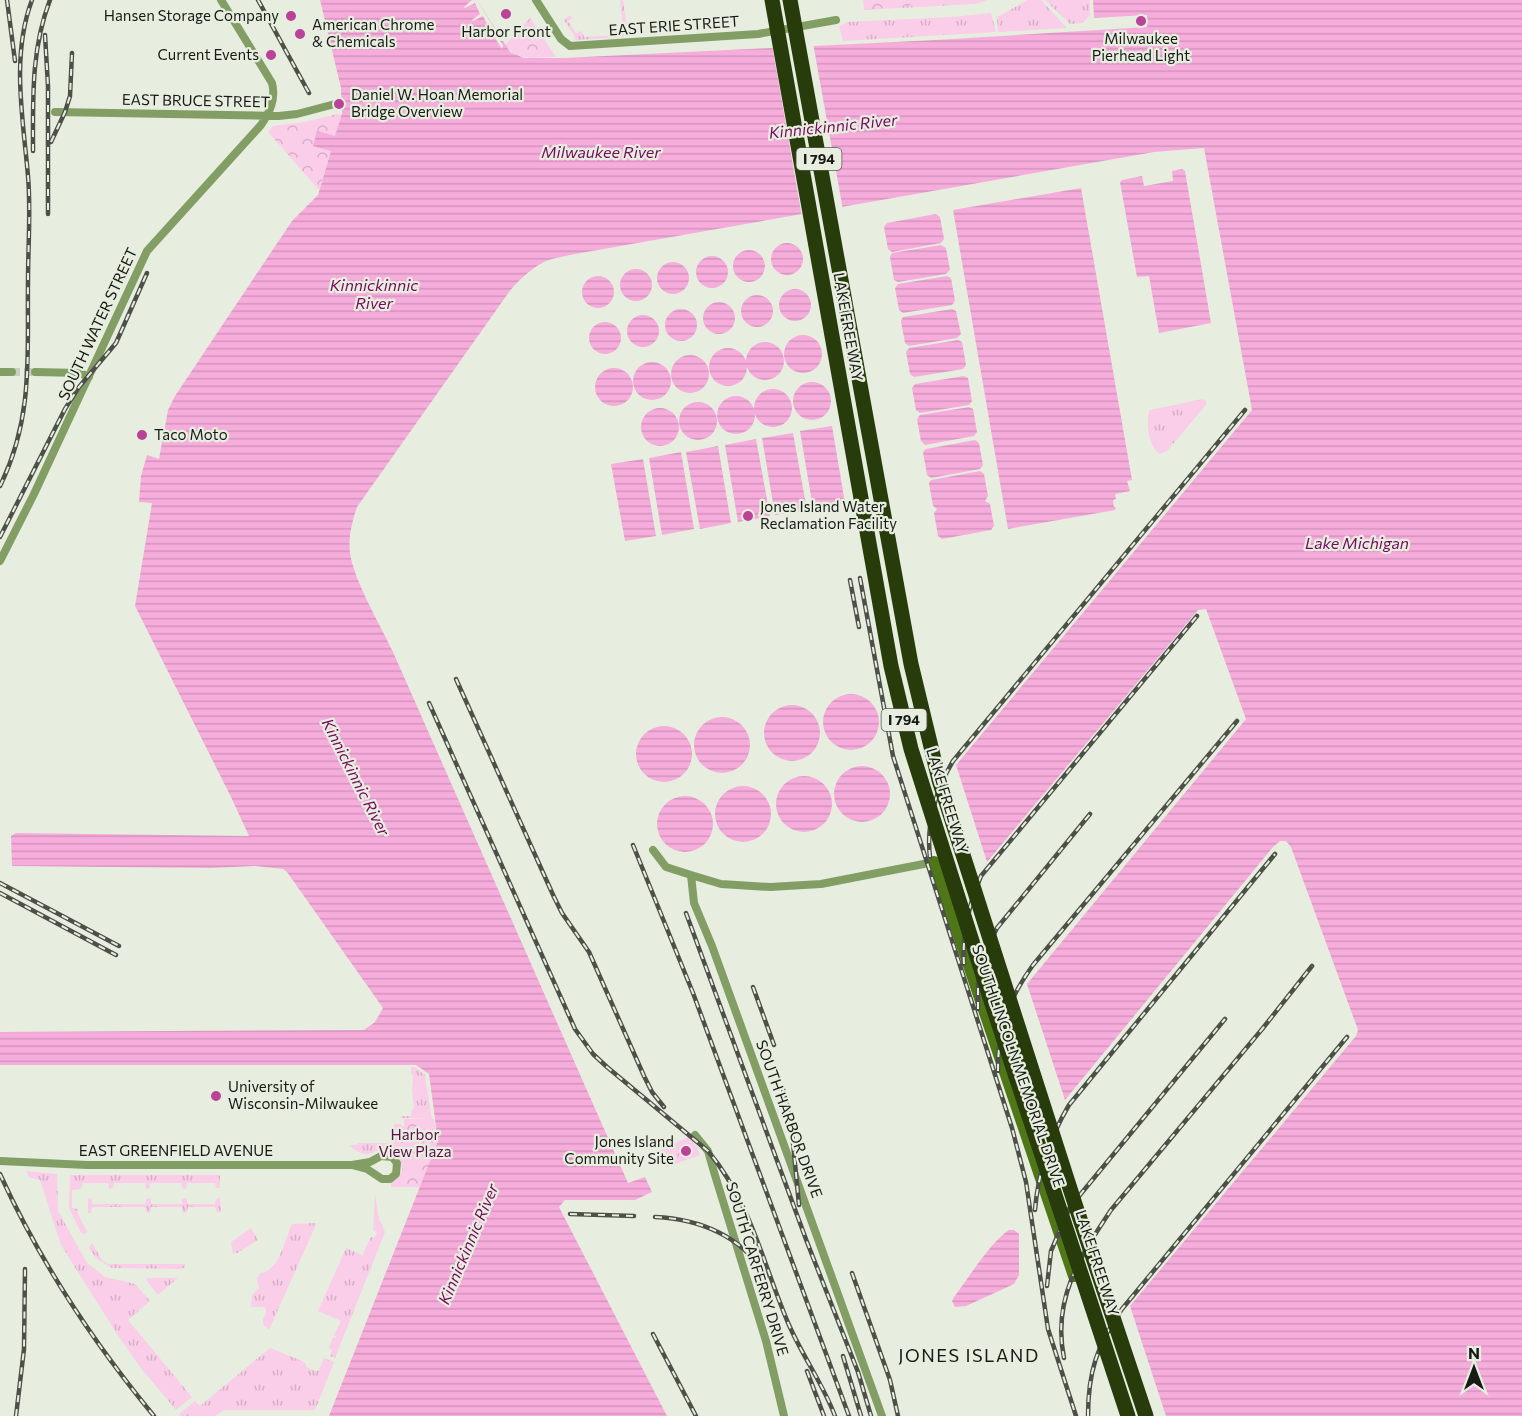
<svg xmlns="http://www.w3.org/2000/svg" width="1522" height="1416" font-family="Commissioner,sans-serif">
<defs>
<pattern id="grass-tufts" width="24" height="20" patternUnits="userSpaceOnUse" patternTransform="scale(1.5)"><rect width="24" height="20" fill="#facde9"/><path d="M3 7l-1-3M5 7V3M7 7l1-3M15 17l-1-3M17 17v-4M19 17l1-3" fill="none" stroke="#d6afc7"/></pattern>
<pattern id="forest-crowns" width="20" height="18" patternUnits="userSpaceOnUse" patternTransform="scale(1.5)"><rect width="20" height="18" fill="#facde9"/><path d="M2 6a3 3 0 1 1 6 0M12 15a3 3 0 1 1 6 0" fill="none" stroke="#d6afc7"/></pattern>
<pattern id="water-rules" width="6" height="5" patternUnits="userSpaceOnUse" patternTransform="scale(1.5)"><rect width="6" height="5" fill="#f6addc"/><path d="M0 2.5h6" fill="none" stroke="#d294bc"/></pattern>
</defs>
<rect width="100%" height="100%" fill="#e7eee0"/>
<path fill="url(#grass-tufts)" d="M620,0h3l4,28 -4,9 -48,3 -1,-5 -10,-15 6,-5 3,3 -5,3 8,12 6,-2 2,6 33,-2v-7l6,-1z
M896,0h92l-13,4 -113,6z
M1028,0h13l26,28 -69,4 -1,-15z
M1045,0h45v15l-7,8 -13,1z
M991,13l5,19 -153,9 -4,-15 8,-4 105,-5z
M1203,399l3,2v4l-39,46 -7,3c-11,-5 -15,-34 -10,-44z
M411,1067h4l10,8 7,44 -31,-1v-2h10l1,-7 2,-1 -2,-18 1,-15 -2,-1z
M406,1123l-10,28c-21,-9 -24,15 -47,-6h8l1,-2h36v-19h7l1,7z
M26,1171l31,3 1,37 29,52 18,14 30,7 15,17 -22,19 64,77 -16,13 -36,-43 -23,-33 -56,-89 -21,-65 -11,-3z
M70,1175h150v13h-4l-1,-5h-28l-1,6h-3l-2,-6h-31v5l-4,1 -1,-6h-31l-1,5 -4,1 -1,-6h-25l-2,6 -9,1v18l6,1v5l9,18 -2,2 -4,-1 -12,-25z
M375,1194l4,25 6,13 -50,126 -5,-2 2,-6 -3,-2 4,-11 4,1 -3,-3 7,-14 -23,-10 28,-63 18,8 -1,-3 8,-16 3,1 3,-6 -4,-2z
M88,1198l4,1v5h53l2,-6 4,1v5h31v-5l4,-1 2,6h27l1,-5 4,-1 1,13 -4,2 -2,-6h-27l-2,6 -4,-1v-5h-31l-1,6 -4,-1 -1,-5h-53l-1,6h-3z
M316,1223l-1,4 -46,103 -6,-6v-5l3,-6 -1,-6h-14l1,-12 7,-7 -2,-8 3,-7c19,-1 25,-34 32,-49z
M251,1228l7,12 -21,13 -4,1 -2,-12z
M92,1243l10,17 6,4h77v3l-3,2 -70,-1 -16,-10 -7,-10z
M148,1278h30l-20,17 -12,-15z
M270,1348l32,13 4,3v3l9,4 4,-1 5,-12 10,4 -19,48h-91l-9,6h-35l-1,-2 16,-13 5,5z"/>
<path fill="url(#forest-crowns)" d="M863,0h101l-100,10z
M530,18l26,39c-19,0 -39,5 -51,-12z
M337,114l5,1 -23,75 -51,-58 5,-6 32,-4z
M404,1119h30l4,22 -18,46h-29v-5c13,-5 15,-19 4,-28l1,-28h8z
M688,1137l9,10 3,8 -33,12 -8,-16z"/>
<path fill="url(#water-rules)" d="M320,0h157l33,52 14,6h40l372,-18 211,-13v-12l-53,3 -1,-18h429v1416h-356l-36,-110 226,-270 2,-6 -67,-183 -5,-6h-6l-7,6 -208,253 -38,-116 219,-265 -40,-110 -8,1 -211,252 -31,-97 296,-355 -48,-262 -50,4 -579,102c-8,2 -16,3 -23,5 -16,4 -33,21 -43,33l-152,215c-5,15 -9,31 -7,46 4,28 31,73 43,99l235,531 17,-6 7,15 -17,8h-70l-6,7 108,209h-338l109,-275 -9,-67 -13,-9h-416v-33l364,-2 11,-8 8,-14 -96,-136 -4,-3 -28,-3 -44,2 -199,-2 -1,-30 5,-3 233,3 -18,-39 -96,-191 17,-103 -13,-1 2,-26 6,-21 12,4 9,-49 7,-14 117,-175 26,-26 13,-44 -18,-5 4,-15 18,5 7,-22 -1,-26z
M1182,169l3,2 26,152 -52,10 -10,-57 -12,1 -17,-95 2,-2 20,-4 2,10 29,-5 -1,-10z
M1081,188l51,292 -5,1 3,10 -15,3 1,5 -3,1 1,7h2l-1,3 -107,19 -55,-319z
M936,214l4,3 4,22 -3,4 -49,9 -4,-3 -4,-22 3,-4z
M771 259a16 16 0 1 1 32 0a16 16 0 1 1-32 0Z
M941,245l5,3 4,22 -4,4 -48,8 -4,-2 -4,-23 2,-4z
M733 266a16 16 0 1 1 32 0a16 16 0 1 1-32 0Z
M696 272a16 16 0 1 1 32 0a16 16 0 1 1-32 0Z
M657 278a16 16 0 1 1 32 0a16 16 0 1 1-32 0Z
M620 285a16 16 0 1 1 32 0a16 16 0 1 1-32 0Z
M947,276l4,2 4,23 -3,4 -49,8 -4,-3 -4,-22 3,-4z
M582 292a16 16 0 1 1 32 0a16 16 0 1 1-32 0Z
M779 305a16 16 0 1 1 32 0a16 16 0 1 1-32 0Z
M741 311a16 16 0 1 1 32 0a16 16 0 1 1-32 0Z
M703 318a16 16 0 1 1 32 0a16 16 0 1 1-32 0Z
M952,309l4,2 5,23 -4,4 -48,8 -4,-3 -4,-22 2,-4z
M665 325a16 16 0 1 1 32 0a16 16 0 1 1-32 0Z
M627 331a16 16 0 1 1 32 0a16 16 0 1 1-32 0Z
M589 338a16 16 0 1 1 32 0a16 16 0 1 1-32 0Z
M784 354a19 19 0 1 1 38 0a19 19 0 1 1-38 0Z
M958,340l4,2 4,23 -3,4 -49,8 -4,-3 -4,-22 3,-4z
M746 361a19 19 0 1 1 38 0a19 19 0 1 1-38 0Z
M709 367a19 19 0 1 1 38 0a19 19 0 1 1-38 0Z
M671 374a19 19 0 1 1 38 0a19 19 0 1 1-38 0Z
M633 381a19 19 0 1 1 38 0a19 19 0 1 1-38 0Z
M595 387a19 19 0 1 1 38 0a19 19 0 1 1-38 0Z
M964,376l4,2 4,23 -3,4 -49,8 -4,-3 -4,-22 3,-4z
M793 401a19 19 0 1 1 38 0a19 19 0 1 1-38 0Z
M754 408a19 19 0 1 1 38 0a19 19 0 1 1-38 0Z
M717 415a19 19 0 1 1 38 0a19 19 0 1 1-38 0Z
M679 421a19 19 0 1 1 38 0a19 19 0 1 1-38 0Z
M969,407l4,2 4,23 -3,4 -49,9 -4,-4 -4,-22 3,-4z
M641 427a19 19 0 1 1 38 0a19 19 0 1 1-38 0Z
M832,426l13,77 -32,5 -13,-77z
M793,433l14,77 -32,5 -13,-77z
M756,439l14,77 -32,6 -13,-77z
M975,440l4,3 4,22 -3,4 -49,9 -4,-3 -4,-23 3,-3z
M718,446l13,77 -31,6 -14,-77z
M681,452l13,77 -32,6 -13,-77z
M643,459l13,77 -31,5 -14,-77z
M980,471l4,3 4,22 -3,5 5,3 4,22 -3,4 -49,9 -4,-3 -4,-23 3,-4 -4,-3 -4,-23 2,-3z
M823 722a28 28 0 1 1 56 0a28 28 0 1 1-56 0Z
M764 733a28 28 0 1 1 56 0a28 28 0 1 1-56 0Z
M694 745a28 28 0 1 1 56 0a28 28 0 1 1-56 0Z
M636 754a28 28 0 1 1 56 0a28 28 0 1 1-56 0Z
M834 794a28 28 0 1 1 56 0a28 28 0 1 1-56 0Z
M776 804a28 28 0 1 1 56 0a28 28 0 1 1-56 0Z
M715 814a28 28 0 1 1 56 0a28 28 0 1 1-56 0Z
M657 824a28 28 0 1 1 56 0a28 28 0 1 1-56 0Z
M1009,1230h5l5,4v41l-5,9 -48,22 -11,1 -3,-6 2,-4c14,-18 37,-56 55,-67z"/>
<path fill="#e7eee0" d="M472,0h5l24,39 4,2h-5l3,4 -1,4 -7,-11 2,-2 -5,-2 -9,-18 -10,5 -1,-1 8,-6 -5,-11 -10,5 -1,-1z
M813,43l30,167 -41,7 -30,-172z"/>
<g fill="none" stroke-linecap="round" stroke-linejoin="round">
<path stroke="#c8cec2" stroke-width="8" stroke-dasharray="8 4" stroke-linecap="butt" d="M12,372h23"/>
<path stroke="#829e65" stroke-width="8" d="M536,0l25,39 9,7 188,-12 78,-14
M55,112l224,4 18,-2 38,-10
M0,372h12
M35,372l45,1 9,4
M0,561l34,-67 113,-243 114,-126c9,-13 15,-26 11,-42l-51,-83
M653,850l13,17 25,8 30,9 49,3 51,-3 113,-22
M691,875l3,28 18,43 170,470
M695,1135l13,16 6,21 52,169 18,75
M381,1156l11,1 5,6 -1,11 -6,5h-8l-15,-10 -15,-4 18,-3z
M0,1161l87,4h265"/>
<path stroke="#507717" stroke-width="12" d="M934,862l140,414"/>
<defs>
<path id="rail" d="M7,0l8,61
M258,0l51,93
M45,35l3,51v128
M51,142l14,-30 5,-16 2,-43
M33,151c0,-51 -2,-102 17,-151
M0,486c34,-69 27,-132 28,-205 0,-35 3,-71 0,-105 -5,-58 -17,-120 4,-176
M0,537l65,-128 14,-22 37,-44 31,-70
M860,578l33,178 119,372 14,54 22,147 28,87
M850,580l9,47
M456,679l98,218 8,16 27,39 55,124 8,16 12,15
M429,703l146,326 18,25 14,13 101,84c44,53 55,114 81,174 14,32 34,59 46,91
M633,845l60,148 156,423
M930,857c-4,-33 6,-68 23,-96l292,-351
M0,883l119,63
M0,893l116,62
M686,913l121,329 51,130 13,44
M964,964c-2,-31 5,-60 17,-88l216,-260
M753,987l21,58
M978,1009v-25l3,-23 16,-33 93,-114
M998,1071c0,-43 10,-71 35,-106l204,-244
M783,1089l8,33 8,83
M0,1174c40,88 93,168 154,242
M1035,1210c3,-37 15,-73 34,-105l206,-251
M570,1214l64,2
M655,1217c45,2 87,19 111,59
M852,1273l38,107 8,36
M1047,1286l4,-35 19,-44 155,-188
M653,1334l43,82
M843,1356l18,60
M1064,1358c-12,-59 16,-101 47,-148l152,-182 49,-62
M807,1371l17,45
M16,1416l8,-67 1,-80
M1088,1416c0,-44 9,-71 34,-107l225,-272"/>
</defs>
<use href="#rail" stroke="#4c5048" stroke-width="4.5"/>
<use href="#rail" stroke="#e7eee0" stroke-width="2" stroke-dasharray="7" stroke-linecap="butt"/>
<path stroke="#273b0b" stroke-width="15" d="M772,0l119,666 20,83 81,255 136,412
M790,0l121,664 28,116 136,424 71,212"/>
</g>
<g fill="#ba4398" stroke="#e7eee0" stroke-width="2">
<circle cx="506" cy="14" r="6"/>
<circle cx="291" cy="16" r="6"/>
<circle cx="1141" cy="21" r="6"/>
<circle cx="300" cy="34" r="6"/>
<circle cx="271" cy="55" r="6"/>
<circle cx="339" cy="104" r="6"/>
<circle cx="142" cy="435" r="6"/>
<circle cx="748" cy="516" r="6"/>
<circle cx="216" cy="1096" r="6"/>
<circle cx="686" cy="1151" r="6"/>
</g>
<g text-anchor="middle" stroke-width="4.5" stroke-linejoin="round" paint-order="stroke">
<g fill="#e7eee0" stroke="#555a52" stroke-width="1.5">
<rect x="796.5" y="148" width="45" height="22" rx="4.5"/>
<rect x="881.5" y="709" width="45" height="22" rx="4.5"/>
</g>
<g font-size="14" font-weight="bold" fill="#171a15">
<text x="819" y="164">I 794</text>
<text x="904" y="725">I 794</text>
</g>
<g font-size="15" fill="#171a15" stroke="#e7eee0" text-anchor="start">
<text x="279" y="21" text-anchor="end">Hansen Storage Company</text>
<text x="312" y="30">American Chrome<tspan x="312" dy="17">&amp; Chemicals</tspan></text>
<text x="506" y="37" text-anchor="middle">Harbor Front</text>
<text x="1141" y="44" text-anchor="middle">Milwaukee<tspan x="1141" dy="17">Pierhead Light</tspan></text>
<text x="259" y="60" text-anchor="end">Current Events</text>
<text x="351" y="100">Daniel W. Hoan Memorial<tspan x="351" dy="17">Bridge Overview</tspan></text>
<text x="154" y="440">Taco Moto</text>
<text x="760" y="512">Jones Island Water<tspan x="760" dy="17">Reclamation Facility</tspan></text>
<text x="228" y="1092">University of<tspan x="228" dy="17">Wisconsin-Milwaukee</tspan></text>
<text x="674" y="1147" text-anchor="end">Jones Island<tspan x="674" dy="17">Community Site</tspan></text>
</g>
<g font-size="15" fill="#171a15" stroke="#e7eee0">
<text transform="translate(674 26) rotate(-4)" y="5">EAST ERIE STREET</text>
<text transform="translate(196 101) rotate(1)" y="5">EAST BRUCE STREET</text>
<text transform="translate(98 324) rotate(-65)" y="5">SOUTH WATER STREET</text>
<text transform="translate(848 327) rotate(80)" y="5">LAKE FREEWAY</text>
<text transform="translate(947 801) rotate(73)" y="5">LAKE FREEWAY</text>
<text transform="translate(1018 1066) rotate(71)" y="5">SOUTH LINCOLN MEMORIAL DRIVE</text>
<text transform="translate(789 1119) rotate(70)" y="5">SOUTH HARBOR DRIVE</text>
<text x="176" y="1156">EAST GREENFIELD AVENUE</text>
<text transform="translate(1097 1263) rotate(72)" y="5">LAKE FREEWAY</text>
<text transform="translate(757 1269) rotate(73)" y="5">SOUTH CARFERRY DRIVE</text>
</g>
<g font-size="15" fill="#5d0f4a" stroke="#e7eee0">
<text x="415" y="1140">Harbor<tspan x="415" dy="17">View Plaza</tspan></text>
</g>
<g font-size="16" font-style="italic" fill="#760a5d" stroke="#e7eee0">
<text transform="translate(833 126) rotate(-6)" y="6">Kinnickinnic River</text>
<text x="601" y="158">Milwaukee River</text>
<text x="374" y="291">Kinnickinnic<tspan x="374" dy="18">River</tspan></text>
<text x="1357" y="549">Lake Michigan</text>
<text transform="translate(356 777) rotate(63)" y="6">Kinnickinnic River</text>
<text transform="translate(468 1244) rotate(-67)" y="6">Kinnickinnic River</text>
</g>
<g font-size="18" letter-spacing="1.5" fill="#171a15" stroke="#e7eee0">
<text x="969" y="1362">JONES ISLAND</text>
</g>
</g>
<g transform="translate(1474 1368)" stroke="#e7eee0" stroke-width="4.5" paint-order="stroke">
<path d="M0-4.5L10 22L0 15L-10 22Z" fill="#171a15"/>
<text y="-9" font-size="16" font-weight="bold" text-anchor="middle" fill="#171a15">N</text>
</g>
</svg>
